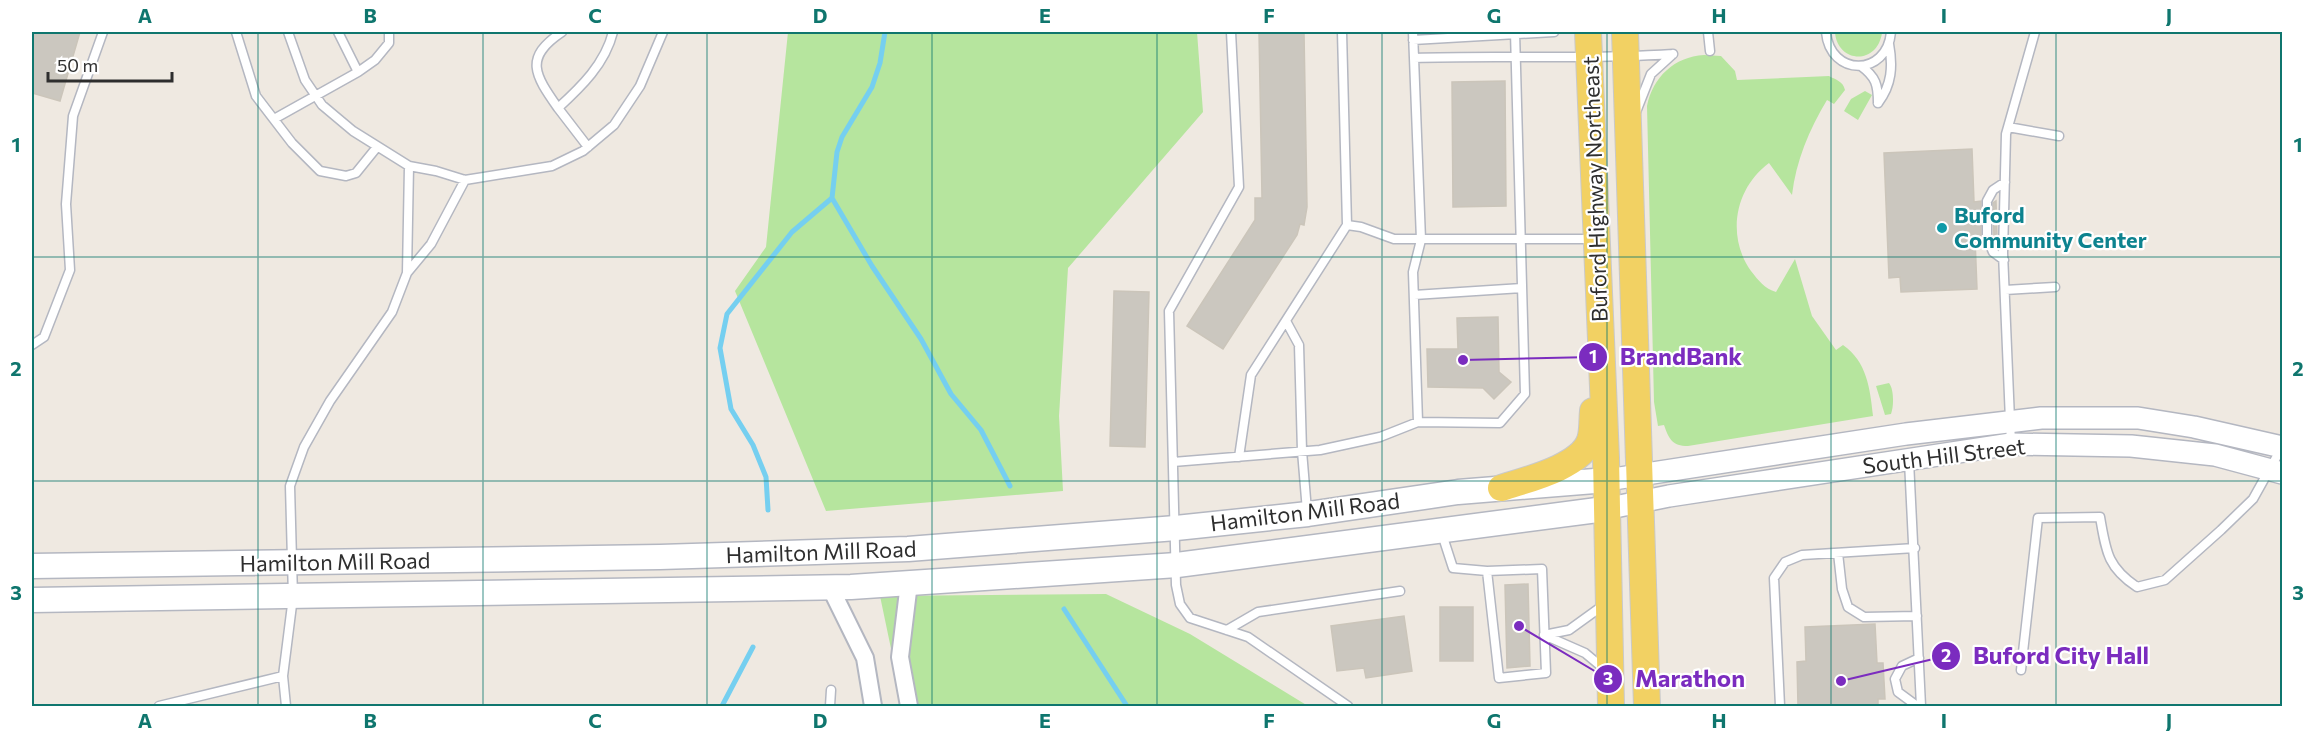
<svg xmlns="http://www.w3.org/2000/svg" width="2314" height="738" font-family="Commissioner,sans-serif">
<rect width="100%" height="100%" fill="#efe9e1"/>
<path fill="#b6e59e" d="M788,32h409l6,80 -135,156 -9,148 4,75 -237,20 -91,-220 31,-44z
M1835,32h47v1c-5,33 -45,30 -47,-1z
M1704,55l17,1 14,15 2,9 92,-4c7,4 14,5 16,14l-11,14 -7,-4c-18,30 -31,61 -35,95l-23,-32c-34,25 -43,73 -18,108 7,9 14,18 25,21l19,-33 17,57 24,34 7,-5c24,17 27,43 30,71l-185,30c-16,0 -19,-7 -24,-21l-6,1 -4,-24 -7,-296c6,-29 27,-49 57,-51z
M1865,91l7,4 -14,25 -14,-9 7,-12z
M1889,383c5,6 5,23 2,31l-6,1 -9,-29z
M1106,594l84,40 118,72h-405l-23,-110z"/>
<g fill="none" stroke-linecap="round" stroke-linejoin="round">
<path stroke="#75cff0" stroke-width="5" d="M832,198l40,68 49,73 30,55 30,36 29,56
M768,510l-2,-33 -13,-32 -22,-36 -11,-61 7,-34 65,-82 40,-34 5,-46 5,-15 30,-50 8,-24 5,-31
M1064,609l63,97
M722,706l31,-59"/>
</g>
<path fill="#cbc7bf" stroke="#cbc5ba" stroke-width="1.5" d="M32,32h48l-20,69 -28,-8z
M1259,32h45l3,175 -3,18 -4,-1 -3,11 -74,114 -36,-23 68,-106v-22h7z
M1505,81l1,125 -53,1 -1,-125z
M1972,149l2,53 7,-1v37h-6l2,51 -76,3 -1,-15 -11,1 -5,-125z
M1996,201l1,36h-3l-1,-34z
M1114,291l35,1 -4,155 -35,-1z
M1498,317l1,55 12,10 -17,17 -11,-11 -55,-1 -1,-38h31l-1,-31z
M1528,584l2,82 -23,2 -2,-83z
M1440,607h33v54h-33z
M1404,616l8,55 -46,7 -2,-10 -27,3 -6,-45z
M1875,624l2,39h6l2,36h-7v7h-80l-1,-44 9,-1 -1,-34z"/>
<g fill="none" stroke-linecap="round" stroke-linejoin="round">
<defs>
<path id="service" d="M236,32l20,64 36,47 28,28 26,5 10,-3 21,-26
M288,32l17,48 17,25 31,26 56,35 27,5 29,9 87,-14 31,-15 31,-26 26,-39 23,-54
M1231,32l8,155 -70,124 7,274 4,19 10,14 58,19 100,69
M1342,32l5,193
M1413,32l8,208 -8,32 5,150
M1708,32l2,19
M1826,32c4,45 61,45 65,0
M1413,40l141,-8
M1414,58c86,-3 172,2 259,-4
M1861,66c15,11 17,19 17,37
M358,72l17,-12 14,-17v-11
M1878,103c14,-18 15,-37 11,-59
M558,108c-23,-33 -35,-50 4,-76
M1636,112l15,-38 22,-20
M274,119l84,-47 -20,-40
M2008,127l51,9
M588,147l-30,-39c23,-21 47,-44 55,-76
M2004,260l-11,-8 -6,-14v-37l6,-11 12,-8
M407,273l24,-29 34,-64
M2005,290l50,-3
M1414,295l108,-7
M1286,321l13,24 3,106 5,60
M32,345l12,-8 26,-67 -4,-66 7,-88 30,-84
M2011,444l-8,-191 3,-119 29,-102
M1239,457l12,-82 96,-150 14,2 33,12h200
M1909,461l12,245
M1173,462l147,-12 60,-13 38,-15 82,1 25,-29 -10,-362
M1441,531l12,37 34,3 12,107 47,-5 -4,-104 -55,2
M1838,553l4,36 6,18 16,10 53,-1
M1227,630l31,-18 142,-21
M1544,635l41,18 18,15
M1544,635l25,-5 36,-26
M2021,670l17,-152 62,-1c6,34 7,50 37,70l28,-7 56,-50 32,-31 29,-52
M159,706l124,-30
M286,706l-3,-30 10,-79 -3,-111 14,-39 26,-46 62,-89 15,-39 2,-107
M830,706l1,-16
M1780,706l-6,-128 11,-16 17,-7 113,-7
M1917,706l-19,-14 -3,-13 7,-13 17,-8"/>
<path id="minor" d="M830,587l35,71 8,48
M909,706l-9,-49 9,-74"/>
<path id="tertiary" d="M1607,480l299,-46 135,-16h97l56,9 88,20
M1605,509l64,-13 342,-52 120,2 84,9 67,18"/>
<path id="secondary" d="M32,566l628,-9 248,-8 268,-21 132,-14 150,-22 149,-12
M32,600l819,-13 326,-22 428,-56"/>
<path id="primary" d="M1588,32l18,426 5,248
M1625,32l22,674
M1501,488c25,-8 80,-21 89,-48 3,-9 2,-20 3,-29"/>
</defs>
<use href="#service" stroke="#b4b7c1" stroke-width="11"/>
<use href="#minor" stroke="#b4b7c1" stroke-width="20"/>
<use href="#tertiary" stroke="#b4b7c1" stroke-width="24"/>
<use href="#secondary" stroke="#b4b7c1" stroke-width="27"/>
<use href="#primary" stroke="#c9c9c9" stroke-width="28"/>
<use href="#service" stroke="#fff" stroke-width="8"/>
<use href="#minor" stroke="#fff" stroke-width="16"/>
<use href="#tertiary" stroke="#fff" stroke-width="21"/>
<use href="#secondary" stroke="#fff" stroke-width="24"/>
<use href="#primary" stroke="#f2d163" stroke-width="26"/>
</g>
<path fill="none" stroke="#0f766e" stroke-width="1.5" stroke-opacity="0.55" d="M258,32v674M483,32v674M707,32v674M932,32v674M1157,32v674M1382,32v674M1607,32v674M1831,32v674M2056,32v674M32,257h2250M32,481h2250"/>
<circle fill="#0f9aa8" stroke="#fff" stroke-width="2" cx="1942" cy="228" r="6"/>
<g text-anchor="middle" stroke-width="4.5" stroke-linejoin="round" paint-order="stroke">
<g font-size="22" fill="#2e2e2e" stroke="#fff">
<text transform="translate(1595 189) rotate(-92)" y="8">Buford Highway Northeast</text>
<text transform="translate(1944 456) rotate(-7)" y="8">South Hill Street</text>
<text transform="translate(1305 512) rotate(-7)" y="8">Hamilton Mill Road</text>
<text transform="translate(821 552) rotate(-2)" y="8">Hamilton Mill Road</text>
<text transform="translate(335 562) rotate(-1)" y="8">Hamilton Mill Road</text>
</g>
<g font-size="22" font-weight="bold" fill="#0d838f" stroke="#fff" text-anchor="start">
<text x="1954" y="223">Buford<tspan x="1954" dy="25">Community Center</tspan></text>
</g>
</g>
<path fill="none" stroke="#7b2cbf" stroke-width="2" d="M1463 360L1593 357M1841 681L1946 656M1519 626L1608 679"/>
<g fill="#7b2cbf" stroke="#fff" stroke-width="2">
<circle cx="1463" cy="360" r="6"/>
<circle cx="1841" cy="681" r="6"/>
<circle cx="1519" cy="626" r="6"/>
<circle cx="1593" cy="357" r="15"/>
<circle cx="1946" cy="656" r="15"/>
<circle cx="1608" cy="679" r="15"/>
</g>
<g font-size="18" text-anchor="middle" font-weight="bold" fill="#fff">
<text x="1593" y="363">1</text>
<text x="1946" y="662">2</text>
<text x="1608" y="685">3</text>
</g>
<g font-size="24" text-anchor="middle" font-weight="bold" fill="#7b2cbf" stroke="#fff" stroke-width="4.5" stroke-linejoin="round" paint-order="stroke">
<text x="1681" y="365">BrandBank</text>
<text x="2061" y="664">Buford City Hall</text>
<text x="1690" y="687">Marathon</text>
</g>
<rect width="2314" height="738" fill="none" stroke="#ffffff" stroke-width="66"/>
<path d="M48 72v9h124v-9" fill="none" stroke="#2e2e2e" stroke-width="3"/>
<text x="57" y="72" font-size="18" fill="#2e2e2e" stroke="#ffffff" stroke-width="4.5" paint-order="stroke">50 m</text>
<rect x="33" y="33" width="2248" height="672" fill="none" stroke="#0f766e" stroke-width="2"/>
<g font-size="20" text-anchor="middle" font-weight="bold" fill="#0f766e">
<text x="145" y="23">A</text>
<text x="370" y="23">B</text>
<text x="595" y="23">C</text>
<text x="820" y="23">D</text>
<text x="1045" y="23">E</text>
<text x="1269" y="23">F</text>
<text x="1494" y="23">G</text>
<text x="1719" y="23">H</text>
<text x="1944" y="23">I</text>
<text x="2169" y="23">J</text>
<text x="16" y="152">1</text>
<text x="2298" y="152">1</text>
<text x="16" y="376">2</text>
<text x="2298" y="376">2</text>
<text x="16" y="600">3</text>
<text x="2298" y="600">3</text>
<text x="145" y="728">A</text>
<text x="370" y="728">B</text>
<text x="595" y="728">C</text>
<text x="820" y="728">D</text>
<text x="1045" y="728">E</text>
<text x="1269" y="728">F</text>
<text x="1494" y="728">G</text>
<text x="1719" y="728">H</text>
<text x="1944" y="728">I</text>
<text x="2169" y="728">J</text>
</g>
</svg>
